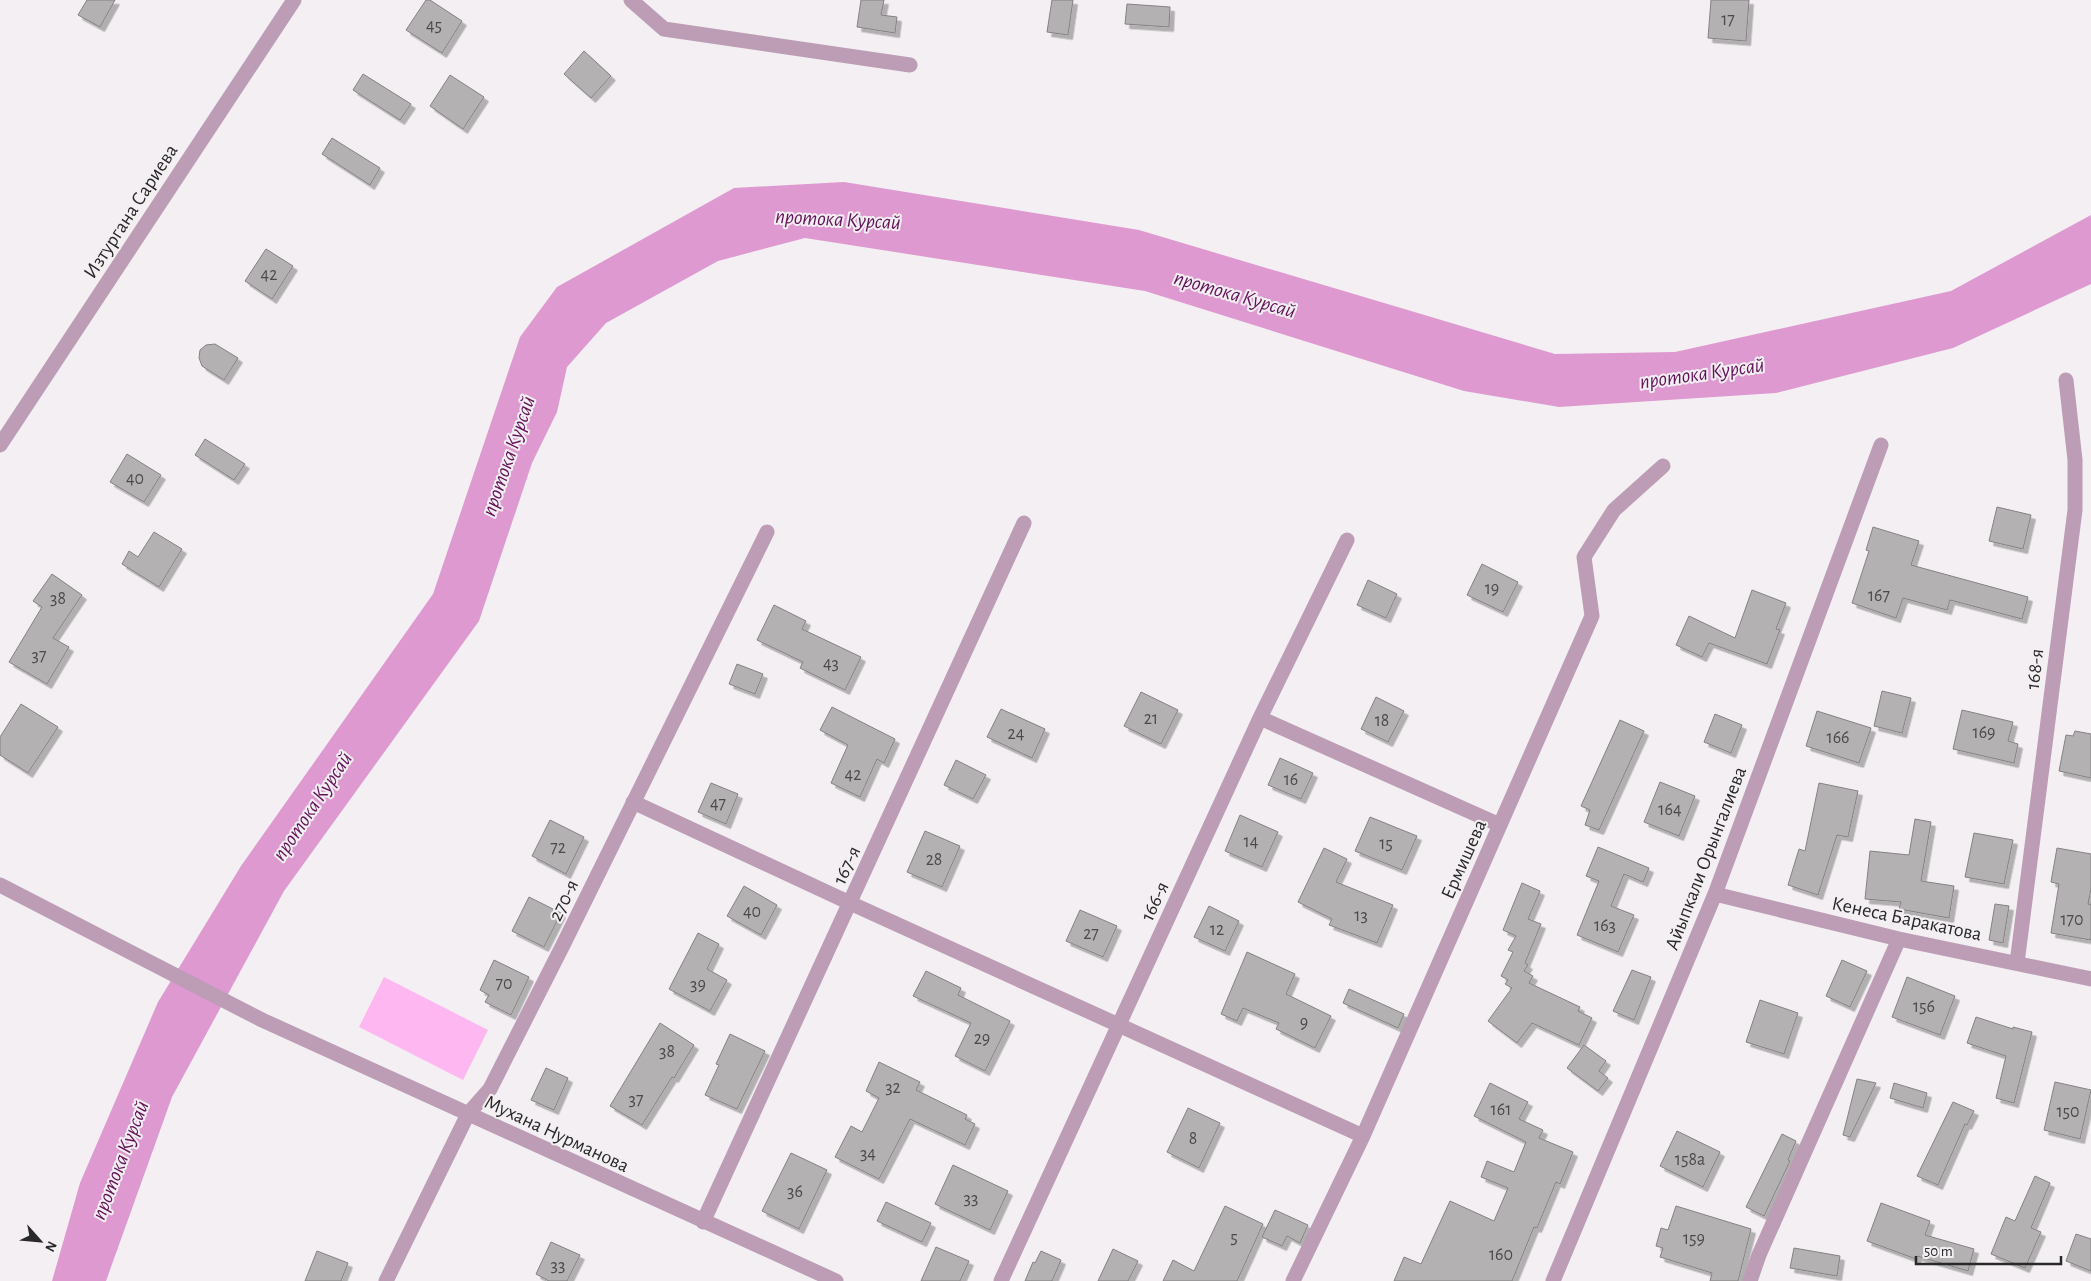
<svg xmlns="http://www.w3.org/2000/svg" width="2091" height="1281" font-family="'Alegreya Sans',sans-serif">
<defs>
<filter id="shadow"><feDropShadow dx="4.5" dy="4.5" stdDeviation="0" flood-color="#0004"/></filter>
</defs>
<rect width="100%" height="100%" fill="#f3eff2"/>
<path fill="#feb7f0" d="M384,977l104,53 -25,50 -104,-53z"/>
<path fill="#de99d1" d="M844,182l295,48 416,124 120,-2 276,-61 140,-76v69l-138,64 -177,45 -217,14 -95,-16 -319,-100 -340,-53 -87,23 -112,62 -39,44 -10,45 -25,51 -53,158 -195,270 -112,206 -66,184h-54l28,-98 78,-181 83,-136 192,-272 87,-257 37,-50 177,-99z"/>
<path fill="#b4b1b3" stroke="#848183" filter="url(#shadow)" d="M87,0h28l-15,27 -22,-12z
M426,0h4l32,21 -20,32 -36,-23z
M861,0h23l-3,15 16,2 -2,16 -38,-6z
M1052,0h21l-5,35 -21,-3z
M1711,0h38l-3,41 -38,-3z
M1127,4l43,3 -1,20 -44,-3z
M584,51l27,25 -20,22 -27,-24z
M363,74l48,30 -11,16 -47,-30z
M450,75l34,22 -21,32 -33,-23z
M332,138l48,30 -10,17 -48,-31z
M266,249l27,17 -21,33 -27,-18z
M215,344l23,14 -14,22 -22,-14 -3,-8 1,-8 6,-5z
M205,439l40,25 -11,16 -39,-25z
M127,454l34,21 -17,27 -34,-20z
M1997,507l34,8 -8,34 -34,-8z
M1873,527l46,14 -8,24 117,32 -6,22 -72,-19 -3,10 -44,-12 -7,20 -44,-15 17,-52 -3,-1z
M154,532l28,17 -23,38 -37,-23 7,-13 9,6z
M1482,564l36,18 -15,30 -36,-17z
M52,574l30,21 -29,43 16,9 -22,37 -38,-22 33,-55 -9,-6z
M1368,580l29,14 -11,24 -29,-13z
M1752,590l34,13 -10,26 4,1 -13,34 -58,-21 -7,14 -26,-12 13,-29 46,22z
M774,605l32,16 -4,8 59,28 -16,33 -45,-22 3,-6 -46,-22z
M737,664l26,10 -8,20 -26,-10z
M1882,691l29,7 -9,35 -28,-7z
M1141,692l37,18 -17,34 -37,-18z
M1376,697l28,14 -16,31 -27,-13z
M21,704l37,23 -30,46 -28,-18v-18z
M832,707l63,32 -11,24 -7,-4 -17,38 -29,-14 17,-38 -28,-15z
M1001,709l44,20 -13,29 -45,-21z
M1962,710l51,12 -5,19 10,3 -4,19 -61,-14z
M1817,711l54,17 -12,35 -53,-17z
M1715,714l27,11 -11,28 -27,-11z
M1620,720l24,11 -45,99 -14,-5 5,-15 -9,-4z
M2075,731l16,3v44l-32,-7 7,-36 7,1z
M1280,758l33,15 -12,26 -33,-14z
M956,760l30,15 -13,24 -29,-14z
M1660,782l35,14 -16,40 -35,-14z
M711,783l27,11 -12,30 -28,-12z
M1819,783l39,8 -10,46 -11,-2 -19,60 -30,-10 11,-36 6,2z
M1240,815l38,17 -16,35 -37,-16z
M1370,817l47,19 -15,34 -47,-19z
M1915,819l16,3 -10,59 33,5 -5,32 -50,-9 2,-7 -36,-3 5,-48 39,4z
M550,820l34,17 -18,37 -34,-18z
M925,831l35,15 -18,41 -35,-15z
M1974,833l39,7 -9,44 -39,-7z
M1598,847l51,21 -6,14 -19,-8 -13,32 23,9 -16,37 -41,-17 22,-54 -13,-5z
M1324,848l23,11 -11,23 57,23 -16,38 -48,-18 3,-6 -34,-17z
M2057,848l34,6v35l-3,15 3,1v35l-40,-7 8,-49 -8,-2z
M1522,883l18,8 -12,28 13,5 -16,39 3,2 -4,6 9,5 -4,7 51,24 -2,4 14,7 -13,27 -47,-22 -15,20 -29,-22 24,-33 -7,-4 3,-4 -7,-4 12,-24 -5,-2 8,-14 -13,-6z
M744,886l33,19 -16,30 -34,-19z
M529,897l32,16 -17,34 -32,-16z
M1995,904l14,2 -6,37 -14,-3z
M1209,906l30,15 -14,30 -31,-14z
M1080,910l37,16 -14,31 -37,-16z
M698,933l21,11 -12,25 20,11 -17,31 -41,-22z
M1247,952l48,22 -9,20 45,22 -16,32 -39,-19 3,-6 -36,-15 -6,13 -16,-7z
M494,960l35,17 -18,38 -26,-13 4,-7 -9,-5z
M1842,960l25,11 -17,36 -24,-11z
M1632,970l19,7 -17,43 -21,-9z
M926,971l35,17 -3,7 52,26 -25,50 -30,-15 16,-33 -58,-27z
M1907,977l48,19 -15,39 -48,-18z
M1349,989l55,25 -6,14 -55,-25z
M1760,1000l38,13 -14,41 -38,-12z
M1976,1017l37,12v-2l19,5 -18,71 -18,-5 10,-42 -39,-13z
M660,1023l34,22 -20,33 -2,-1 -30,48 -32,-19z
M730,1034l35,17 -28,58 -32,-14 14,-30 -3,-1z
M1584,1045l22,16 -7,10 9,7 -10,13 -31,-23z
M879,1062l41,20 -4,8 51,25 -2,4 10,5 -10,21 -55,-26 -31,60 -44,-22 16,-31 11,6 17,-34 -13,-7z
M546,1068l22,10 -14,32 -23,-10z
M1857,1079l19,4 -26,54 -7,-2z
M2055,1082l36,8 -11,49 -36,-9z
M1490,1083l38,19 -9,17 24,11 -4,8 34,14 -13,32 -4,-2 -19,46 -3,-1 -22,54h-118l10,-24 17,7 29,-63 44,20 14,-33 -27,-11 6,-16 27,11 12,-30 -52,-26z
M1894,1083l33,10 -4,15 -33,-10z
M1953,1102l21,9 -7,14 -2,-1 -27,61 -21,-9z
M1188,1108l32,15 -21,45 -32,-16z
M1677,1131l43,21 -17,35 -43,-21z
M1782,1134l14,7 -8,19 2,1 -26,55 -18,-9z
M791,1153l36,17 -28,59 -37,-18z
M953,1165l55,26 -18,39 -55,-26z
M2035,1176l15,7 -19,45 10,4 -16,36 -34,-14 15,-37 9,4z
M886,1202l45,21 -9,19 -45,-21z
M1881,1203l49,18 -5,14 49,14 -6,22 -51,-15 -1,3 -49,-18z
M1225,1206l38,18 -26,57h-74l10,-21 21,11z
M1676,1206l75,23 -13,52h-28l2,-8 -52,-16 3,-9 -7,-2 5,-18 7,2z
M1275,1210l33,15 -8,18 -13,-7 -5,10 -20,-9z
M2076,1234l15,5v32l-25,-10z
M551,1242l29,13 -13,26h-18l-13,-7z
M936,1247l33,14 -9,20h-39z
M1794,1248l46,8 -3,20 -47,-8z
M1113,1249l25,12 -10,20h-30z
M317,1251l31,12 -7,18h-36z
M1041,1251l20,9 -9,21h-27l8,-19 2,1z"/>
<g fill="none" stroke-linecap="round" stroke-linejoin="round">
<path stroke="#bc9db5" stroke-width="15" d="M631,0l33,29 246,36
M0,445l294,-445
M1260,718l240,107
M633,802l217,101 513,233
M0,885l262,135 574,261
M1715,894l184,45 192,40
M2017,963l58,-453v-50l-9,-80
M703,1222l321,-699
M386,1281l82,-167 22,-25 73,-144 204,-413
M1001,1281l259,-563 87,-178
M1293,1281l70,-145 229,-520 -8,-59 30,-47 49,-44
M1553,1281l162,-387 166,-449
M1750,1281l9,-26 140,-316"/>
</g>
<g text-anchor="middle" stroke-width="4" stroke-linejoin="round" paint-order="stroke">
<g font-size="18" fill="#4c4b4c">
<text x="1728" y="25">17</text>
<text x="434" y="31">45</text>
<text x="269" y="280">42</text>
<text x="135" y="484">40</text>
<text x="1492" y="594">19</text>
<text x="1879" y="601">167</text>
<text x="58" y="604">38</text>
<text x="39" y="661">37</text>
<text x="831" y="669">43</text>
<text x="1151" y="724">21</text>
<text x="1382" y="726">18</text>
<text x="1984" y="738">169</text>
<text x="1016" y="739">24</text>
<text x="1838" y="743">166</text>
<text x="853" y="780">42</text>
<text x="1291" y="785">16</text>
<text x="718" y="809">47</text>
<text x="1670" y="815">164</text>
<text x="1251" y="847">14</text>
<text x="1386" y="849">15</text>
<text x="558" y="853">72</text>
<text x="934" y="865">28</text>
<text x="752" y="917">40</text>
<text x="1361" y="921">13</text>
<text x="2072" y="925">170</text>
<text x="1605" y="931">163</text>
<text x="1217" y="935">12</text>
<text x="1091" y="939">27</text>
<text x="504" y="989">70</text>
<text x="698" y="990">39</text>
<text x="1924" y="1012">156</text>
<text x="1304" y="1028">9</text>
<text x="982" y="1044">29</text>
<text x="667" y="1057">38</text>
<text x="893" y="1093">32</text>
<text x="636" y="1105">37</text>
<text x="1501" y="1115">161</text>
<text x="2068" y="1117">150</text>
<text x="1193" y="1144">8</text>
<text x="868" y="1159">34</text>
<text x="1690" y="1165">158а</text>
<text x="795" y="1197">36</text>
<text x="971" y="1204">33</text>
<text x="1234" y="1243">5</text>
<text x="1694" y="1244">159</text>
<text x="1501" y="1260">160</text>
<text x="558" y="1271">33</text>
</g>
<g font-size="20" fill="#2a292a" stroke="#f3eff2">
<text transform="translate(130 211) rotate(-57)" y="7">Изтургана Сариева</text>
<text transform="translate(2034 669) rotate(-83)" y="7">168-я</text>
<text transform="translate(1705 858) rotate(-69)" y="7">Айыпкали Орынгалиева</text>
<text transform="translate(1463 859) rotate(-66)" y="7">Ермишева</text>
<text transform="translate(846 865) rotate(-65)" y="7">167-я</text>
<text transform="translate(563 900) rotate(-64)" y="7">270-я</text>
<text transform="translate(1154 901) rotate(-65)" y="7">166-я</text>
<text transform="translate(1907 918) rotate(12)" y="7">Кенеса Баракатова</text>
<text transform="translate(557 1133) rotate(25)" y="7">Мухана Нурманова</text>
</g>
<g font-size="21" font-style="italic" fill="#64135a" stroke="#f3eff2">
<text transform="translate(838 219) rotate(3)" y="7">протока Курсай</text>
<text transform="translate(1235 294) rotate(16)" y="7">протока Курсай</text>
<text transform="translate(1702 373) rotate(-8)" y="7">протока Курсай</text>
<text transform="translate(508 456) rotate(-71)" y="7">протока Курсай</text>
<text transform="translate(312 806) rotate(-56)" y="7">протока Курсай</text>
<text transform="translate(120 1160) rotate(-69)" y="7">протока Курсай</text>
</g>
</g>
<g transform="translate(40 1241) rotate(117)" stroke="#f3eff2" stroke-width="4" paint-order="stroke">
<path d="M0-4L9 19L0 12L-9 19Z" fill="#2a292a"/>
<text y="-8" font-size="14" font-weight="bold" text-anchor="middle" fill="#2a292a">N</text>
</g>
<path d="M1916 1256v8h145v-8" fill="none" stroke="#2a292a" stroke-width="2.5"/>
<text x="1924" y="1256" font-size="15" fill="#2a292a" stroke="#f3eff2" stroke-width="4" paint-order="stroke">50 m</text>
</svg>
